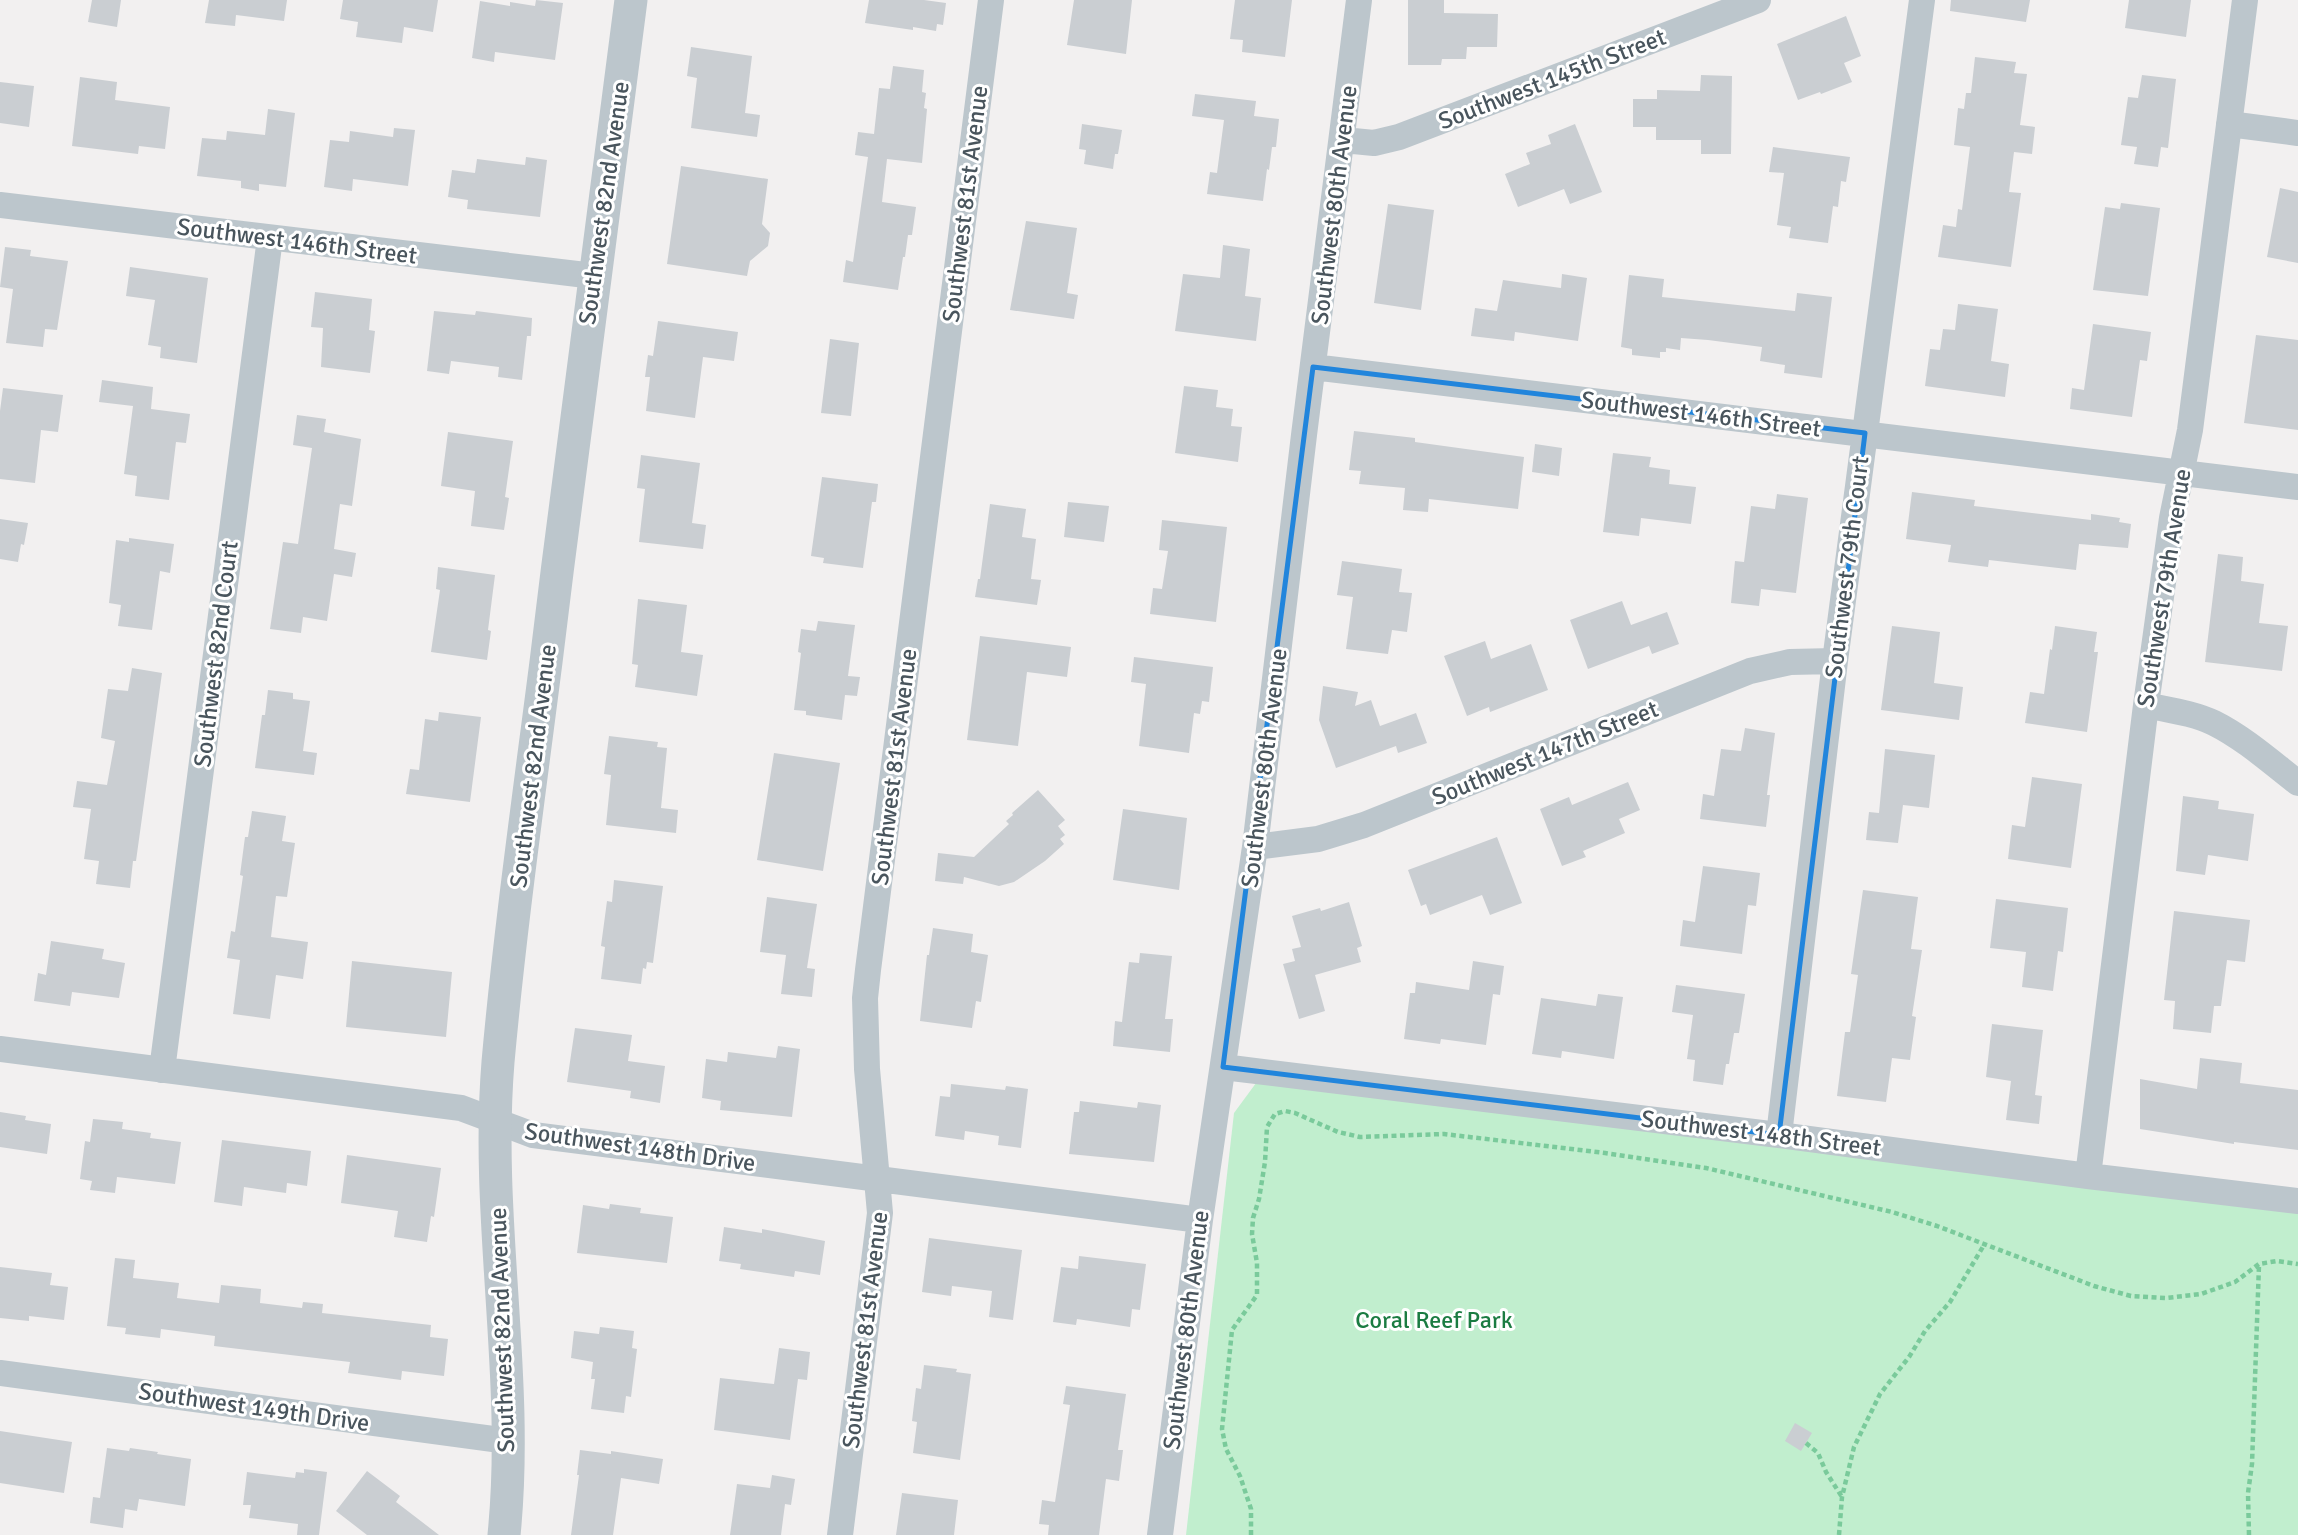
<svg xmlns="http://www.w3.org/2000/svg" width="2298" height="1535" font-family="Signika,sans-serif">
<rect width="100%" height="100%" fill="#f2f0f0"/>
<path fill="#c1eece" d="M1259,1079l1039,134v322h-1112l48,-422z"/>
<path fill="#caced2" d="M92,0h29l-4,27 -29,-5z
M209,0h78l-3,21 -48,-6 -1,11 -30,-3z
M343,0h95l-5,32 -29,-5 -2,16 -46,-6 2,-15 -18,-3z
M536,0l27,3 -8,57 -60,-8 -1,10 -22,-4 8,-57 30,5v-4l25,4z
M869,0h55l22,3 -3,22 -6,-1 -1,7 -23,-4v3l-48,-7z
M1074,0h58l-6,54 -59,-9z
M1235,0h57l-7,57 -43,-5 1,-12 -13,-1z
M1408,0h36v13l54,1 -1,33h-30l-1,12h-24l-1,6h-33z
M1951,0h79l-4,22 -76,-11z
M2129,0h62l-5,37 -61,-9z
M1846,16l15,40 -17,7 8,19 -31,12 -1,-2 -22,8 -21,-56z
M691,47l61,9 -7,57 15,2 -3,22 -66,-9 6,-50 -10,-2z
M1975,57l41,5 -2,11 13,1 -7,51 15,2 -3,27 -18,-2 -5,40 12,1 -10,74 -73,-10 5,-32 13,2 2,-18 4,1 8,-63 -16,-2 4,-37 6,1 2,-16h5z
M893,66l31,4 -2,22 4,1 -2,15 3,1 -5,54 -35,-4 -5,43 34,5 -4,28h-4l-3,22h-2l-5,33 -55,-8 3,-22 7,2 15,-105 -13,-2 3,-23 16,2 5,-46 11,1z
M1701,75l31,1 -1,78h-30v-14h-45v-13h-23v-28h24v-9l43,1z
M2142,75l34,4 -8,69 -7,-1 -3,20 -24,-3 3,-17 -16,-2 7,-48 10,1z
M80,77l37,5 -2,18 55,7 -5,42 -26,-3 -1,8 -66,-8z
M0,82l34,4 -5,41 -29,-4z
M1195,94l61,7 -2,15 25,3 -3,28h-4l-3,23 -2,-1 -4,32 -56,-7 3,-22 7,1 7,-53 -32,-4z
M268,109l27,4 -9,74 -27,-3v7l-18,-3v-7l-44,-5 5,-38 24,2 1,-9 38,4z
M1082,124l40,6 -4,24h-3l-2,15 -29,-5 2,-14 -7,-1z
M1575,124l27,68 -32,12 -6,-15 -46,18 -13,-33 25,-10 -4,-11 25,-9 -3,-9z
M394,128l21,2 -7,56 -55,-7 -1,12 -28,-4 6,-47 19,2 1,-11 43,6z
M1773,147l77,10 -4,25 -5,-1 -3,26 -5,-1 -5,37 -39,-5 2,-11 -14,-2 7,-52 -15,-1z
M526,157l21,3 -7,57 -73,-8 1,-9 -20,-3 4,-27 23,3 2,-14 48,6z
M681,166l87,13 -6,45 8,9 -2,13 -18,15 -3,15 -80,-12z
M2280,188l18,4v71l-31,-6z
M2121,203l39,5 -12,88 -55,-6 12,-83 15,2z
M1388,204l46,6 -13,100 -47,-7z
M1026,221l51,7 -10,65 11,2 -4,24 -64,-9z
M1223,245l27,4 -5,47 16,2 -5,43 -81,-10 8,-57 37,4z
M5,247l26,3 -1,6 38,5 -11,69 -12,-1 -2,18 -37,-4 7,-54 -13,-2z
M130,267l78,11 -11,85 -37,-5 1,-11 -13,-2 7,-45 -29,-4z
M1562,274l25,4 -9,63 -63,-9 -1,9 -43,-5 4,-28 22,3 6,-31 58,8z
M1629,275l35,4 -2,18 133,14 2,-18 35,4 -10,81 -38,-5 1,-8 -25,-4 2,-14 -54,-7 -27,-2 -1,12 -14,-2v4h-6v6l-28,-3v-6l-11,-2z
M315,292l57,7 -3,31 6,1 -5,42 -49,-6 2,-39 -12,-1z
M1958,304l40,5 -7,52 18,3 -4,33 -80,-11 5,-37 10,1 3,-21 12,1z
M434,311l41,4 1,-4 56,7 -1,18h-4l-5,44 -24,-3 1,-10 -48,-6 -2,13 -22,-3z
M658,321l80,11 -4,29 -31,-4 -8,61 -49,-7 4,-34h-5l3,-22 5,1z
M2093,324l58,8 -4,29 -7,-1 -8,57 -62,-8 2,-21 12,2z
M2256,335l42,5v90l-54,-7z
M830,339l29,4 -8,73 -30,-3z
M102,380l51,7 -2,22 39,5 -4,29 -10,-1 -7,58 -34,-4 2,-20 -13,-2 9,-68 -34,-4z
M1184,386l34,4 -2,17 17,2 -2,17 11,1 -4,35 -63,-9z
M3,388l60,7 -5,37 -17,-2 -6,53 -35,-4v-68z
M297,415l29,4 -2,13 37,7 -9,67 -12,-2 -6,45 22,4 -4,24 -18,-3 -7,47 -24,-4 -2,16 -31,-4 13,-87 15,2 14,-96 -19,-3z
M1354,431l61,7v4l109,15 -6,52 -89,-10 -1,13 -25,-2 2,-22 -46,-4 2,-13 -12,-1z
M448,432l65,9 -8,56 4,1 -5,32 -33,-4 4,-35 -34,-5z
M1535,444l27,4 -3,28 -27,-4z
M1613,453l38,4 -2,10 21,3 -1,14 27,3 -5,37 -50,-6 -2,18 -36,-4z
M641,455l59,8 -8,60 14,2 -3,24 -64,-7 6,-53 -8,-1z
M822,477l56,7 -2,18h-4l-9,66 -40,-5 1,-5 -13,-2z
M1912,492l63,8 -1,6 117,14v-6l29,4 -1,4 12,2 -3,24 -49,-4 -3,26 -87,-10 -1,7 -40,-5 3,-17 -45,-6z
M1777,494l31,4 -12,95 -35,-4 -2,17 -28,-3 4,-42 9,1 7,-56 24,3z
M1068,502l41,4 -5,36 -40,-5z
M990,504l36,5 -4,28 14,2 -5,40 10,1 -4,25 -62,-8 3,-18h2z
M0,519l28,4 -4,22 -3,-1 -3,18 -18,-3z
M1162,520l65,7 -11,95 -66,-8 3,-26 9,1 6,-38 -9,-1z
M129,538l45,6 -4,29 -10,-2 -8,59 -34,-4 3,-21 -12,-2 7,-63 13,2z
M2218,554l25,3 -2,24 23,3 -5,39 29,3 -6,45 -77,-9z
M1342,561l60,8 -3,23 13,1 -5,39 -15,-2 -4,24 -42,-5 7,-52 -16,-2z
M438,567l57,8 -7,55 3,1 -4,29 -56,-8 9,-62 -4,-1z
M638,599l49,6 -6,47 22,3 -6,41 -62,-9 3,-22 -6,-1z
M1622,601l9,24 36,-13 12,32 -27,10 -3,-8 -61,23 -18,-49z
M818,621l37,4 -7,51 12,1 -3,19 -12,-1 -3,25 -36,-5v-4l-12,-1 7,-57 -3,-1 3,-23 15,2z
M1892,626l48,6 -6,51 29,4 -4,33 -78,-10z
M2055,626l42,6 -3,20h4l-11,80 -62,-9 5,-31 14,2 6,-45 2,1z
M980,636l91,11 -4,30 -40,-5 -9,74 -51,-6z
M1485,641l6,18 40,-15 17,46 -58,22 -1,-5 -22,9 -23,-60z
M1134,657l79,10 -4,35 -7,-1 -2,13 -6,-1 -5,40 -50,-7 7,-62 -15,-2z
M132,668l30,5 -26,188h-3l-3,27 -34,-4 3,-23 -15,-2 7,-50 -18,-2 4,-26 30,4 8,-44 -14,-3 7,-49 20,2z
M1323,686l35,6 -3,14 16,-6 9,26 36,-13 11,30 -29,10 -2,-7 -60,22 -17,-48z
M268,690l25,3v6l17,2 -7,50 14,2 -3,22 -59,-7 7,-53h3z
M439,712l42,5 -11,85 -64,-8 4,-25 9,1 6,-51 13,2z
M1745,728l30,5 -8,62h3l-4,32 -66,-8 3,-25 11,2 7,-47 20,2z
M609,736l49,6 -1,5 10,1 -6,60 17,2 -2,23 -70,-8 5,-50 -7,-1z
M1885,749l50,6 -6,53 -26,-3 -5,38 -32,-3 3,-28 10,1z
M774,753l66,10 -17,108 -66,-11z
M2032,777l50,7 -11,84 -63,-9 4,-34 13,2z
M1628,782l12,28 -21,9 6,14 -42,18 3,6 -24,9 -22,-57 29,-12 3,8z
M1038,790l27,30 -7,6 7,9 -5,4 4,5 -19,17 -31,21 -15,4 -35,-9 -1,7 -28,-3 3,-28 36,4 35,-33 -3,-3 7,-6 -1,-2z
M2183,796l36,5 -1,8 36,5 -6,47 -40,-6 -3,20 -29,-4z
M1123,809l64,9 -8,72 -66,-10z
M252,811l34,5 -4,25 13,2 -8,54 -11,-1 -5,41 37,5 -5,37 -27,-4 -6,44 -37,-5 7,-54 -13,-2 4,-27 4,1 8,-56 -3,-1 5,-38h3z
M1497,837l25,66 -32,12 -8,-20 -52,20 -4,-11 -5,2 -13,-36z
M1703,866l57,7 -4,33 -8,-1 -6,49 -62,-8 3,-26 12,2z
M614,880l49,6 -10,77 -6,-1 -1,7 -3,-1 -2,16 -40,-5 4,-32 -4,-1 6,-45 5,1z
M1863,890l55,7 -7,52 11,1 -10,66 4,1 -6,43 -18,-2 -6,44 -49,-6 8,-64h5l8,-57 -7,-1z
M767,897l50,7 -10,64 8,1 -3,28 -31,-3 5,-39 -26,-3z
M1996,899l72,9 -5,44 -5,-1 -5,40 -31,-4 4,-35 -36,-4z
M1349,902l13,44 -5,2 4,14 -46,13 10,36 -26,8 -16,-55 12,-3 -3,-12 9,-2 -9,-31 28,-8 1,3z
M2174,911l76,9 -5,42 -18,-2 -6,46h-7l-3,27 -38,-4 2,-28 -11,-1z
M933,928l40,6 -2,18 17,3 -7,47 -5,-1 -4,27 -52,-7 7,-66h2z
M51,941l53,8 -2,10 23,4 -6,35 -47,-6 -2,14 -36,-5 4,-28 8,2z
M1140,953l32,3 -7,63h8l-3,33 -57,-6 2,-25 7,1 7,-60 10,1z
M352,961l100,11 -6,65 -100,-10z
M1473,961l31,5 -4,29 -7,-1 -7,51 -45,-6 -1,5 -36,-5 6,-46h5l1,-11 53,8z
M1676,985l69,9 -6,39h-5l-5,31h-3l-3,21 -30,-4 2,-21 -8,-1 6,-44 -21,-3z
M1598,994l25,3 -9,62 -52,-8 -1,7 -29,-4 9,-56 55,8z
M1992,1024l51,6 -8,65 7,1 -3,28 -33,-4 5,-39 -25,-4z
M575,1028l57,7 -4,26 37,5 -5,37 -30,-5 1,-7 -64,-9z
M778,1046l22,3 -8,68 -72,-7 1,-9 -19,-3 4,-39 21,3 1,-10 48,6z
M2200,1058l42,5 -2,20 58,7v60l-64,-8v2l-94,-15v-50l57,10z
M951,1084l54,6 1,-4 22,3 -7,59 -23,-3 1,-9 -34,-5 -1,9 -29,-4 5,-40 10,1z
M1080,1101l57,7 1,-6 23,3 -7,57 -85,-8 5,-42h5z
M0,1112l26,4 -1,4 26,4 -4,30 -47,-7z
M93,1119l30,3 -1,7 29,4 -1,5 31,4 -6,42 -58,-7 -2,16 -25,-3 2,-9 -12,-2 5,-38 5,1z
M222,1140l89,11 -4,35 -20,-3 -1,10 -42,-6 -2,19 -28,-4z
M347,1155l94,13 -7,49 -3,-1 -4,26 -33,-5 4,-26 -57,-8z
M610,1204l31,4 -1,5 33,4 -6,46 -90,-10 6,-48 26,4z
M724,1227l38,6v-4l63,12 -5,34 -25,-4 -1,6 -54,-8 1,-5 -22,-3z
M929,1238l93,12 -9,70 -24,-3 3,-26 -40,-5 -1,10 -29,-4z
M1079,1256l67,8 -6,46 -8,-1 -2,18 -53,-8 -1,6 -23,-3 8,-55 17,2z
M115,1258l20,2 -2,18 46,5 -2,15 42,5 2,-18 40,4 -1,14 42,5 1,-6 20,2 -1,9 109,12 -1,12 18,2 -4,37 -42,-5 -1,9 -53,-7 2,-11 -136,-16 1,-10 -54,-7 -1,9 -35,-4 1,-6 -19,-2z
M0,1267l52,6 -2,12 18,2 -4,33 -35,-4v5l-29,-3z
M600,1327l34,4 -2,17 5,1 -6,48 -5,-1 -2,17 -33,-4 4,-30h-4l2,-17 -22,-4 3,-27 25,3z
M779,1348l31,4 -3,28 -9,-1 -8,61 -76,-10 6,-52 54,6z
M924,1365l33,4 -1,3 15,2 -11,86 -47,-7 4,-31 -5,-1 4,-33 5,1z
M1066,1386l60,8 -8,56h5l-4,31 -13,-2 -7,56h-51l1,-10 -10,-1 3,-24 13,2 15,-97 -7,-1z
M1795,1423l17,10 -11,18 -16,-10z
M0,1431l72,11 -8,51 -64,-10z
M107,1448l22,3 1,-3 28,4 -1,2 34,5 -6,47 -46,-7 -2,12 -12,-2 -2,19 -33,-5 3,-26 7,1z
M580,1450l31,4v-3l52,8 -4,25 -38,-6 -8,57h-42l8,-60h-2z
M304,1469l23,3 -8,63h-22l1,-11 -49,-6 2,-13h-8l4,-33 48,6 1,-6 8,1z
M367,1471l33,25 -4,6 43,33h-72l-31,-24z
M772,1475l23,4 -4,26 -6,-1 -4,31h-51l7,-51 33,4z
M902,1493l56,7 -4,35h-58z"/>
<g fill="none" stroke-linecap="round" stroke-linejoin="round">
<path stroke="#7aca9b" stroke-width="4.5" stroke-dasharray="5 3.5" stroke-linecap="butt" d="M1806,1443l12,10 8,19 16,25
M1251,1535v-26l-11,-33 -14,-27 -4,-20 10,-99 25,-35v-32l-5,-29 1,-16 6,-19 6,-37 2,-35 8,-13 10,-3 10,2 43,19 22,5 84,-3 161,19 101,15 186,44 45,14 157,60 37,10 35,2 35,-4 34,-12 24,-18 18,-3 21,3
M1839,1535l3,-38 12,-50 26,-53 29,-37 16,-26 25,-29 34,-57
M2249,1535l-1,-42 4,-29 7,-199"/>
<path stroke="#bcc6cc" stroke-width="26" d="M2229,124l69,9
M1343,140l31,3 25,-6 359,-137
M0,205l594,71
M1313,367l985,120
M2146,705c23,5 47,8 68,18 30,15 57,39 84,60
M1255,847l63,-8 46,-14 386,-154 40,-9 45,-1
M0,1049l461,59 72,27 667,85
M1223,1067l556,68 309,41 210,25
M162,1070l108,-832
M1779,1135l56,-474 87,-661
M2088,1176l58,-471 26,-187 18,-88 55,-430
M0,1373l508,68
M840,1535l40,-322 -13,-144 -2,-71 3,-28 123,-970
M1160,1535l40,-315 55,-373 49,-412 55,-435"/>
<path stroke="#bcc6cc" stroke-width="33" d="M504,1535c16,-158 -19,-315 -6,-473 12,-133 31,-267 48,-400 27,-221 55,-442 85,-662"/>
</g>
<path fill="none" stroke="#2185dc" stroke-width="5" stroke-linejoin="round" d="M1313,367l552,66 -86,702 -556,-68z"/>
<g text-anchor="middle" stroke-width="6" stroke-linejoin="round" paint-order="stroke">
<g font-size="24" fill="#49555d" stroke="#fff">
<text transform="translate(1552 79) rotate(-21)" y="8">Southwest 145th Street</text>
<text transform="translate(604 203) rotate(-82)" y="8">Southwest 82nd Avenue</text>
<text transform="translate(965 204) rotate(-83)" y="8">Southwest 81st Avenue</text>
<text transform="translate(1334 205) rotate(-83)" y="8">Southwest 80th Avenue</text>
<text transform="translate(297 241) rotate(7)" y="8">Southwest 146th Street</text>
<text transform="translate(1701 414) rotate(7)" y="8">Southwest 146th Street</text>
<text transform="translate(1847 567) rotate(-83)" y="8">Southwest 79th Court</text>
<text transform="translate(2164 588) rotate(-81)" y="8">Southwest 79th Avenue</text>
<text transform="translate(216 654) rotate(-83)" y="8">Southwest 82nd Court</text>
<text transform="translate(1545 753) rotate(-22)" y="8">Southwest 147th Street</text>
<text transform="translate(533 766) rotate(-83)" y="8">Southwest 82nd Avenue</text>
<text transform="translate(894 767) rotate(-83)" y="8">Southwest 81st Avenue</text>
<text transform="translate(1264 768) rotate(-83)" y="8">Southwest 80th Avenue</text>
<text transform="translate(1761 1133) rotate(7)" y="8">Southwest 148th Street</text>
<text transform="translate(640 1147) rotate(8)" y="8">Southwest 148th Drive</text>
<text transform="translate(502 1330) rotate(-92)" y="8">Southwest 82nd Avenue</text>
<text transform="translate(865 1330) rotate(-83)" y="8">Southwest 81st Avenue</text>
<text transform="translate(1186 1330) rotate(-83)" y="8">Southwest 80th Avenue</text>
<text transform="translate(254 1407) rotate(8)" y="8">Southwest 149th Drive</text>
</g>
<g font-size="24" fill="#1b7c42" stroke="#fff">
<text x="1434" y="1328">Coral Reef Park</text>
</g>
</g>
</svg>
